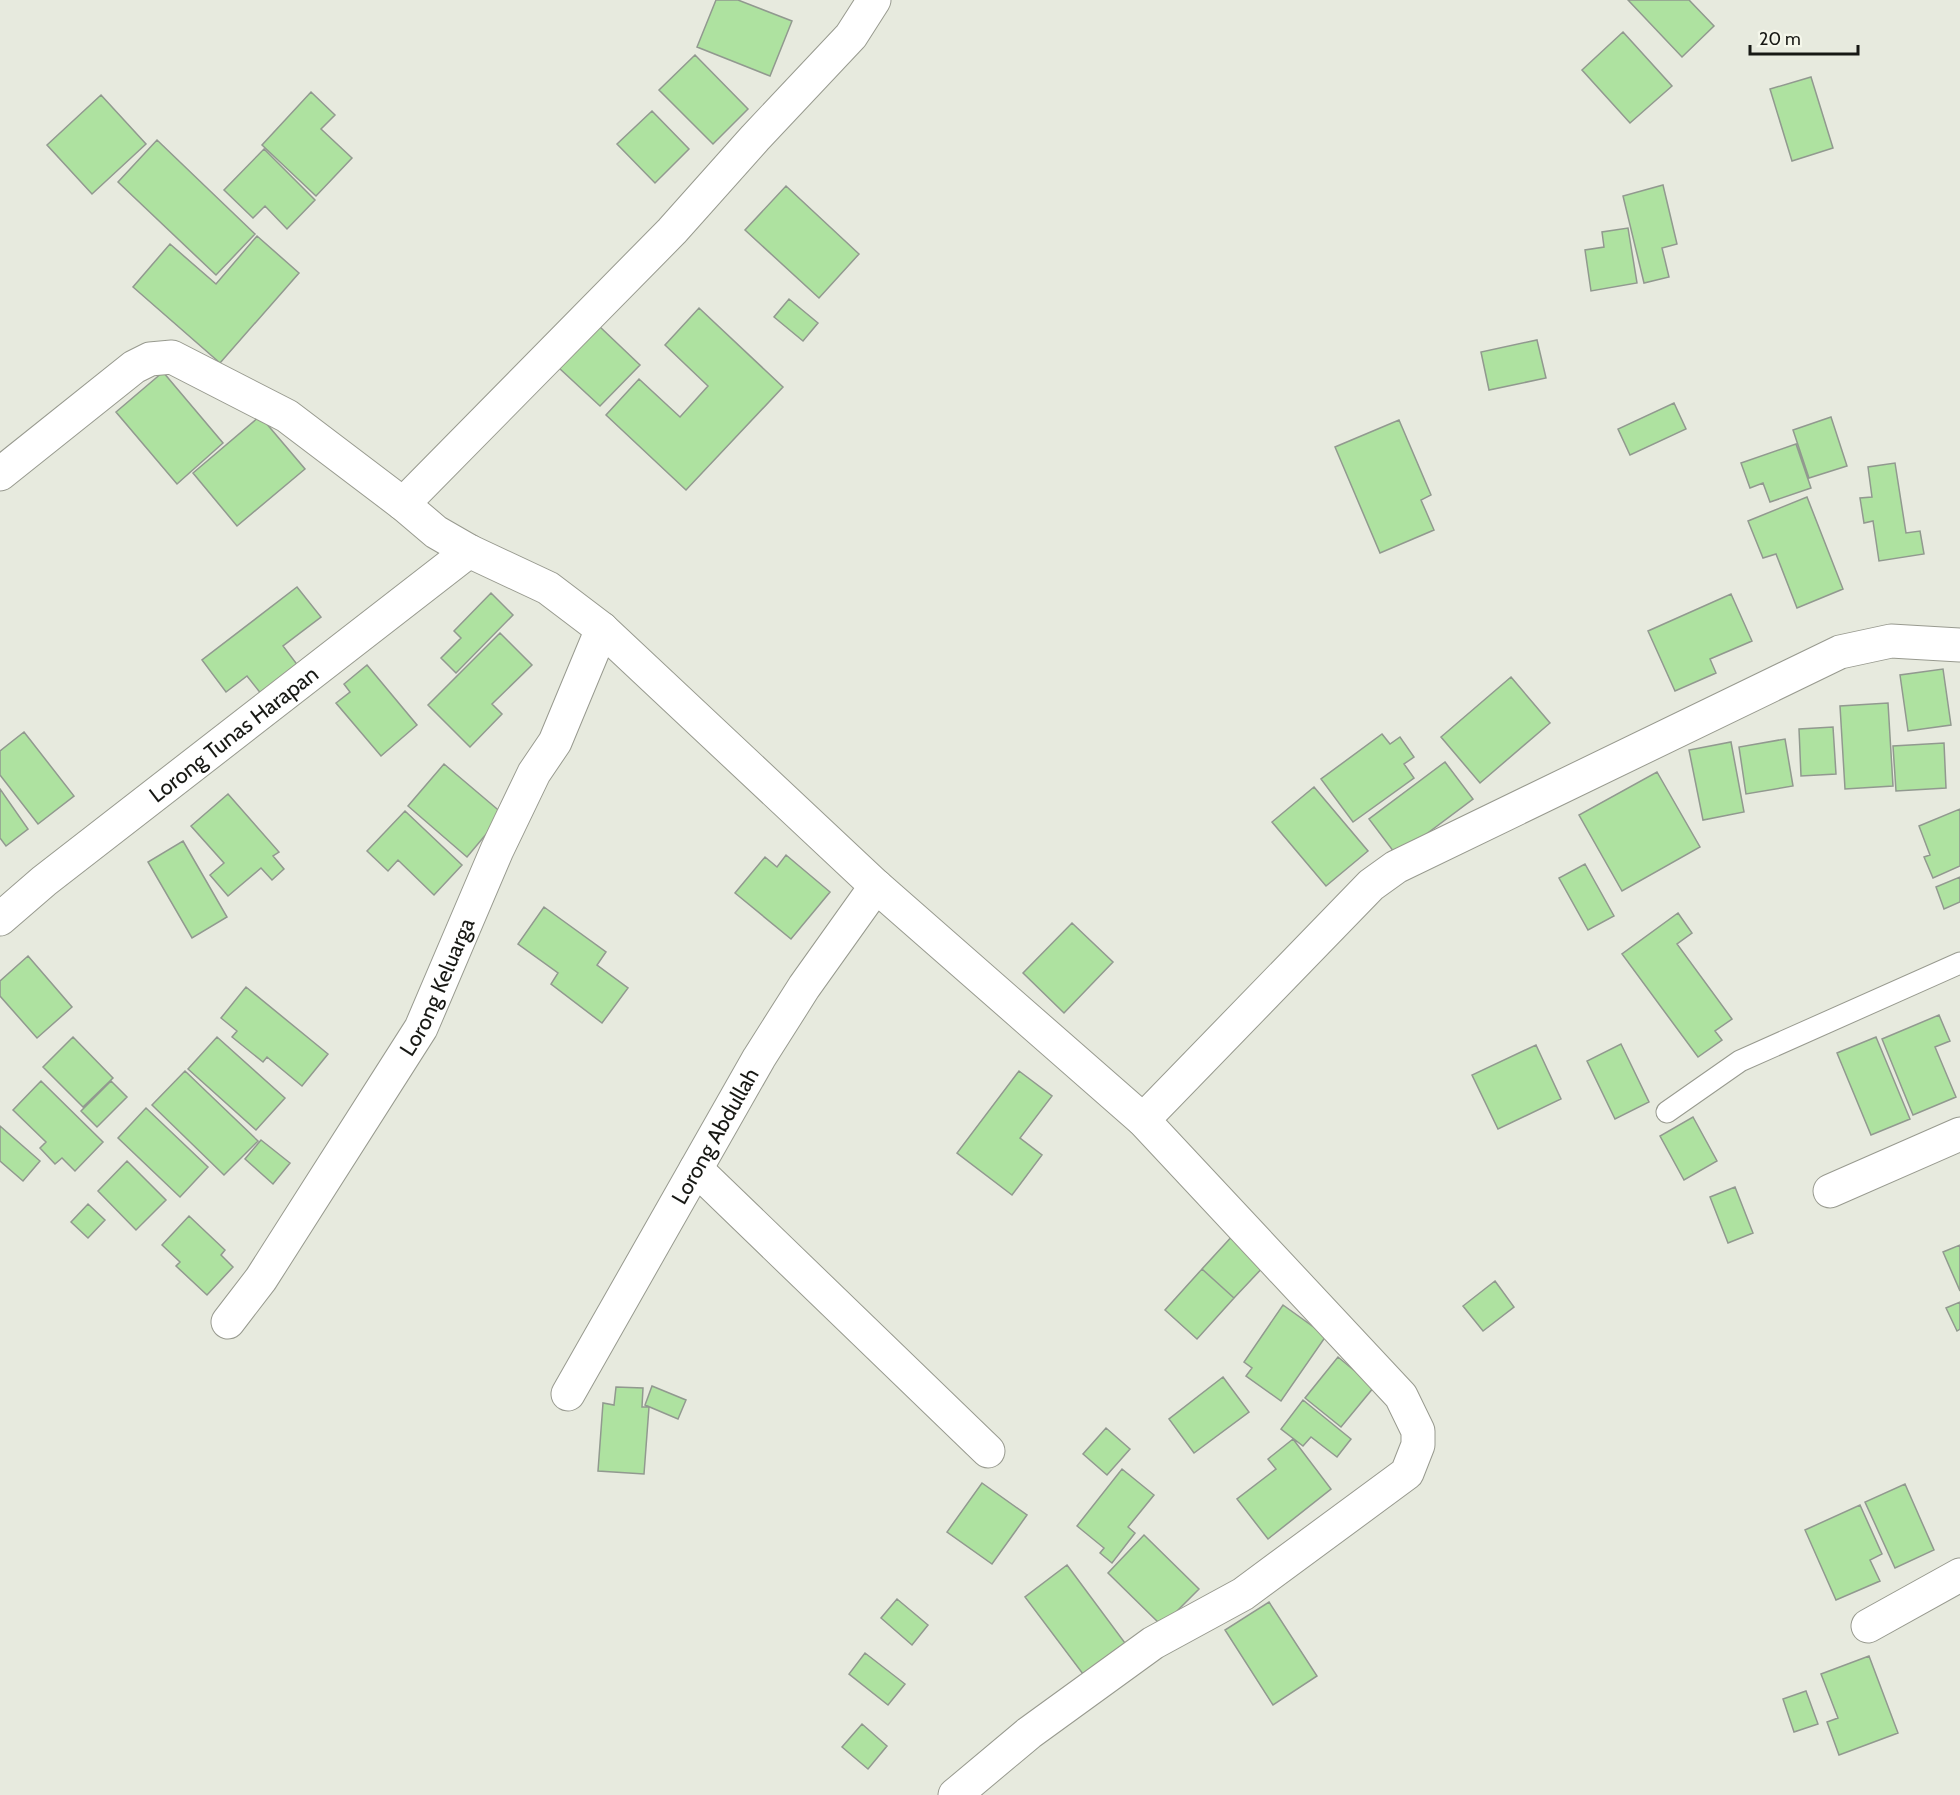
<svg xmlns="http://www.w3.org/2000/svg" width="1960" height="1795" font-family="Cabin,sans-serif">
<rect width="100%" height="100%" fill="#e7eade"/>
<path fill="#aee2a0" stroke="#91998f" stroke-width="1.5" d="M716,0h22l54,21 -22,55 -73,-29z
M1628,0h61l25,26 -32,31z
M1623,32l49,54 -42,37 -48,-53z
M695,55l53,54 -35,35 -54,-54z
M1811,77l22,71 -41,13 -22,-72z
M311,92l24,23 -14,14 31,29 -36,38 -54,-51z
M101,95l45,49 -54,50 -45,-49z
M652,111l37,38 -34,34 -38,-39z
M157,140l98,94 -39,41 -98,-93z
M264,149l51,51 -28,29 -22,-23 -12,12 -29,-28z
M1663,185l14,59 -15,4 7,29 -25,6 -21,-87z
M786,186l73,68 -40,44 -74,-68z
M1628,228l9,55 -46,8 -6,-41 19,-3 -2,-15z
M257,236l42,37 -79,90 -87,-76 37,-43 46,40z
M789,299l29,24 -15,18 -29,-24z
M699,308l84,79 -97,103 -80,-75 33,-36 41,38 28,-31 -43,-41z
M599,326l41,39 -40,41 -41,-38z
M1537,340l9,38 -57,12 -8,-38z
M163,372l60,71 -46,41 -61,-72z
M1674,403l12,26 -56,26 -12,-26z
M260,416l45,53 -68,57 -44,-53z
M1831,417l16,49 -38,12 -16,-48z
M1399,420l32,75 -10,5 13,30 -54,23 -45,-106z
M1796,444l15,44 -41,14 -7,-19 -13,5 -9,-25z
M1895,463l11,70 14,-2 4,23 -45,7 -6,-40 -9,2 -4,-25 12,-1 -4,-30z
M1807,497l36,92 -46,19 -21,-54 -13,4 -15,-37z
M297,587l24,30 -38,29 16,21 -37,28 -15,-19 -21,16 -24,-32z
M491,593l22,22 -57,58 -15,-15 20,-20 -7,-7z
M1731,594l21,47 -42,18 6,14 -41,18 -27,-60z
M500,633l32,32 -40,39 10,10 -32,33 -42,-42z
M367,665l50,60 -36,31 -45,-53 14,-11 -6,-8z
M1943,669l8,56 -43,6 -8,-56z
M1511,677l39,46 -70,60 -39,-46z
M1888,703l5,83 -48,3 -5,-83z
M1833,727l3,47 -35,2 -2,-47z
M24,732l50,64 -36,28 -38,-49v-24z
M1382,734l8,10 10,-7 14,20 -10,7 10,14 -61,44 -32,-43z
M1785,739l8,47 -47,8 -7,-47z
M1731,742l13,70 -41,8 -14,-70z
M1944,743l2,45 -50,3 -3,-45z
M1445,762l28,37 -76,57 -28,-37z
M444,764l59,50 -36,43 -59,-51z
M1657,772l43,75 -78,44 -43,-76z
M1314,787l54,64 -42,35 -54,-64z
M0,789l28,40 -22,17 -6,-8z
M228,794l51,58 -6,4 11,13 -12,11 -11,-12 -33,28 -18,-21 14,-12 -33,-37z
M1960,809v57l-27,12 -9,-21 6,-2 -11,-29z
M405,811l57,54 -28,30 -36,-35 -10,11 -21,-20z
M183,841l44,76 -35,21 -44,-76z
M786,855l44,37 -39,47 -56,-46 30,-36 12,10z
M1585,864l29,52 -26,14 -29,-52z
M1960,877v25l-16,7 -8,-22z
M544,907l62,45 -9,13 31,23 -26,35 -51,-39 7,-11 -40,-29z
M1678,913l14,20 -15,11 55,75 -17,12 7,9 -24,17 -76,-103z
M1072,923l41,39 -49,51 -41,-40z
M28,956l44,51 -35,31 -37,-42v-15z
M246,987l82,67 -26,32 -35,-29 -4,5 -31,-25 5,-6 -16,-13z
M1939,1015l11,26 -15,6 21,50 -43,18 -31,-76z
M73,1037l40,41 -30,29 -40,-40z
M217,1037l68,61 -29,32 -68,-61z
M1876,1037l34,82 -39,16 -34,-82z
M1621,1044l28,58 -34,17 -28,-58z
M1536,1045l25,54 -63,30 -26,-54z
M185,1071l73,70 -34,34 -72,-70z
M1019,1071l33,25 -32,42 22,17 -30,40 -55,-42z
M41,1081l62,61 -28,29 -13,-13 -7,6 -15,-16 6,-6 -33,-32z
M111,1081l16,16 -30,30 -16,-16z
M146,1108l62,59 -28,30 -62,-59z
M1693,1117l24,44 -33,19 -24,-44z
M0,1126l40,35 -17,20 -23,-20z
M261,1140l29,23 -17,21 -28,-25z
M127,1161l39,39 -30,30 -38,-39z
M1735,1187l18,46 -25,10 -18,-46z
M88,1204l17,16 -17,18 -17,-16z
M189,1216l36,34 -4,5 12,12 -26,28 -31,-29 4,-4 -18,-17z
M1235,1233l32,30 -33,35 -32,-29z
M1960,1245v46l-17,-39z
M1202,1269l32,29 -37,41 -32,-29z
M1495,1281l19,26 -31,24 -20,-25z
M1960,1302v27l-3,2 -11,-23z
M1283,1305l43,31 -45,65 -35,-25 6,-8 -8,-6z
M1338,1357l36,30 -33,40 -36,-29z
M1223,1377l26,35 -55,41 -25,-34z
M652,1386l34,14 -8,19 -33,-14z
M616,1387l27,1 -1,19h7l-5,67 -46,-3 5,-68 11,2z
M1303,1400l48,39 -14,18 -26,-20 -8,9 -22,-17z
M1106,1428l24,21 -23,26 -24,-21z
M1293,1439l38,50 -63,50 -31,-40 39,-30 -8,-10z
M1122,1469l32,26 -26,32 7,6 -23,30 -12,-10 4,-5 -27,-22z
M982,1483l45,32 -35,49 -45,-32z
M1905,1484l29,66 -39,18 -30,-66z
M1860,1505l22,49 -12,6 10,21 -44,19 -31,-70z
M1144,1535l55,54 -37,37 -54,-53z
M1067,1565l58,78 -42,31 -58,-77z
M897,1599l31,26 -16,20 -31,-27z
M1269,1602l48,74 -44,29 -48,-75z
M865,1653l40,31 -17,21 -39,-31z
M1869,1656l29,77 -59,22 -12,-33 11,-4 -17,-44z
M1806,1691l12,33 -24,8 -11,-33z
M862,1724l25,22 -19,23 -26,-22z"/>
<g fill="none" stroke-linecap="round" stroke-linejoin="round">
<defs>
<path id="lane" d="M1667,1112l73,-51 220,-98"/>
<g id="street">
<path d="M0,474l134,-107 16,-8 22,-2 115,59 116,88 33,28 33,19 79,37 54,41 274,257 267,234 258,276 17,35v14l-11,28 -164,121 -90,49 -124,90 -74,62"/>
<path d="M403,504l269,-273 83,-93 96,-102 23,-36"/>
<path id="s1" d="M0,919l44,-38 425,-330"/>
<path d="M1143,1120l228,-235 25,-18 444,-215 51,-11 69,4"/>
<path d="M696,1169l292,282"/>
<path d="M1830,1191l130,-57"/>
<path id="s2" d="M228,1322l33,-43 160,-251 76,-178 37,-77 21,-31 47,-113"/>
<path id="s3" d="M568,1394l191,-336 45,-71 72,-101"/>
<path d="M1868,1626l92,-51"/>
</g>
</defs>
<use href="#lane" stroke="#989a8f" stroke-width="23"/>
<use href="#street" stroke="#989a8f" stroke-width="35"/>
<use href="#lane" stroke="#fff" stroke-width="21"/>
<use href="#street" stroke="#fff" stroke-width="33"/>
</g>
<g text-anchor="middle" stroke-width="6" stroke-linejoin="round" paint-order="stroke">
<g font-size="22" fill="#171814" stroke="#f5f7eb">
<text dy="8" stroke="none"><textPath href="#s1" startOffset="298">Lorong Tunas Harapan</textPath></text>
<text dy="8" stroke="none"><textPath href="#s2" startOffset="396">Lorong Keluarga</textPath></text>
<text dy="8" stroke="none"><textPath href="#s3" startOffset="297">Lorong Abdullah</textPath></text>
</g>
</g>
<path d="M1750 45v9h108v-9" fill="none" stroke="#171814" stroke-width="3"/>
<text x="1759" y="45" font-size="18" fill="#171814" stroke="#f5f7eb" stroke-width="4.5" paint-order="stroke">20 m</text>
</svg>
